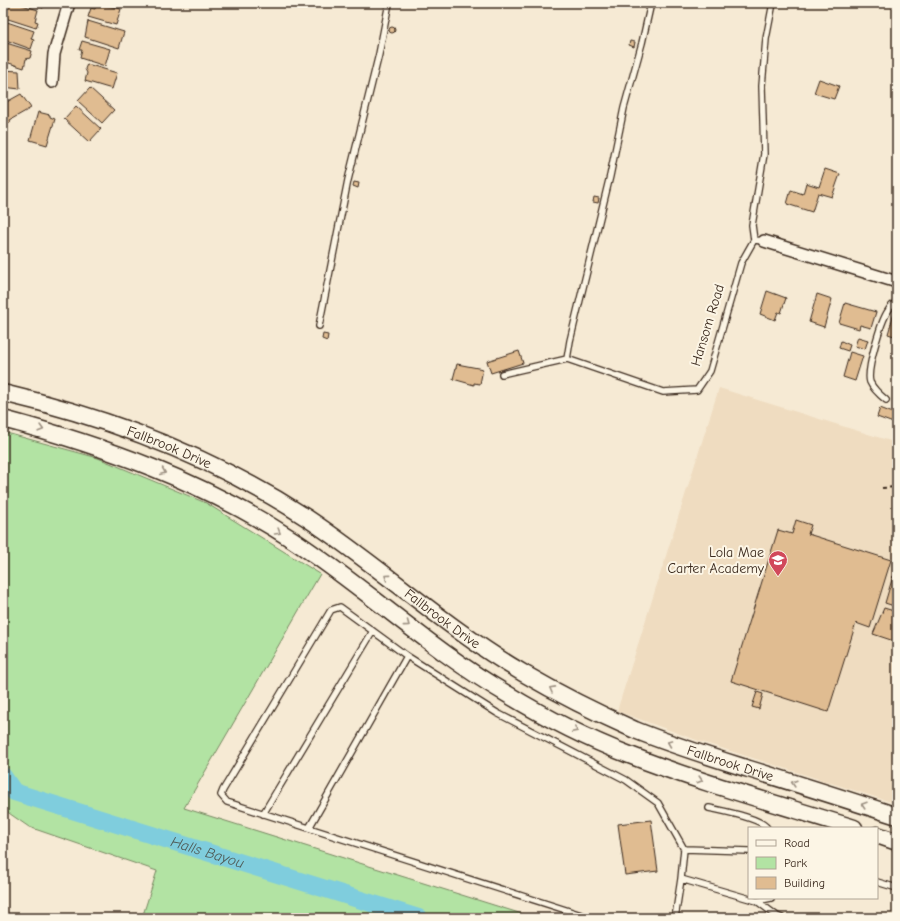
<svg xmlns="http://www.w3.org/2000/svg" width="900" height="921" font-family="'Comic Neue',sans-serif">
<rect width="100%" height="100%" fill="#f6ead4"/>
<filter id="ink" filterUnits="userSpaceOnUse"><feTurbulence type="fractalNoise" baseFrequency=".025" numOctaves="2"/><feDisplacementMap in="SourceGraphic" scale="8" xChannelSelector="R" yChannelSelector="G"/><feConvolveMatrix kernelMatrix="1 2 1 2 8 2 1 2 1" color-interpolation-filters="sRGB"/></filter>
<g filter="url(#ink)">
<path fill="#efdcc0" d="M719,388l178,55v361l-195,-62 -85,-31z"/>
<path fill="#b2e3a3" stroke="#768660" d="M3,432l95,26 108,45 114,71 -136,234 351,110h-393l15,-47 -128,-44 -26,-18z"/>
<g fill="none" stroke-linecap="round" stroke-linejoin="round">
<path stroke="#7fcddd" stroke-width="18" id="s1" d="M3,776l11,16 405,126"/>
</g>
<path fill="#e0bc91" stroke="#3b2a1e" d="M9,3h7l22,7 -3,11 3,1 -2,6 -31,-10z
M27,3h17l-1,5z
M96,3l25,6 -5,16 -28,-8 3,-9 4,1z
M114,3h13l-1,4z
M88,21l36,11 -5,16 -34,-11z
M7,22l27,9 -3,8 3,1 -3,9 -28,-10z
M389 30a3 3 0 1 1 6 0a3 3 0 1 1-6 0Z
M82,41l28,8 -5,17 -25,-8 2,-8h-3z
M630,41l5,1 -1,5 -5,-2z
M3,42l29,9 -2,7 -4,1 -2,9 -21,-7z
M87,64l30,9 -5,16 -27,-8 2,-8 -2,-4z
M3,70l16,1 1,18 -17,-2z
M819,79l20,7 -5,13 -20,-6z
M90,88l24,22 -12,13 -24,-22z
M21,94l10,14 -21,12 1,2 -5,3 -3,-4v-17z
M76,106l25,23 -12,13 -25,-23z
M38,112l12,3v2l5,2 -8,26 -17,-5z
M825,169l15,5 -8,23 -14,-4 -6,19 -25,-8 4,-14 12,4 3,-11 13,4z
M354,182l5,1 -1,5 -5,-2z
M594,197l5,1 -1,5 -5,-1z
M767,291l19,7 -5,15 -3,-1 -3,8 -15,-6z
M817,294l15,5 -8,28 -15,-5z
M845,303l31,9 -5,16 -11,-3 -1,4 -20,-6z
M896,306h1v31l-9,-3z
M323,334l5,1 -1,6 -5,-2z
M858,337l10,3 -3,9 -10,-3z
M841,341l9,4 -2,6 -9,-3z
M519,351l4,12 -32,10 -4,-12z
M850,352l13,4 -8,25 -12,-4z
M457,364l26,5 -3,15 -6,-1v2l-21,-6z
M897,401l-1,23 -19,-7 3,-9 13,5z
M796,520l15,5 -3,9 83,26 -21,68 -14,-5 -28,89 -97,-31 47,-151 14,4z
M893,576l4,1v30l-12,-4z
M884,608l13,4v30l-24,-8z
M757,692l6,2 -4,15 -7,-2z
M651,820l7,51 -33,4 -7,-51z"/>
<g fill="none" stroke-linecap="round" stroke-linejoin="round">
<defs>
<path id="lane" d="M754,240l-2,-15 12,-71 -2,-68 4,-47 7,-36
M319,326l29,-146 31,-126 10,-51
M567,359l3,-18 40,-165 14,-68 18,-65 9,-40
M502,374l65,-15 96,33 34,-2 13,-19 31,-108 13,-23 10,1
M886,400c-6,-5 -13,-11 -16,-18 -4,-11 11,-61 18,-71 2,-4 5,-7 9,-8
M709,808c13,3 52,10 58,20
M263,814l110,-183
M309,828l98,-172
M3,843l1,-3
M684,849l65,2
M877,882l20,6
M757,901l20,15 5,2
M591,918l-364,-116 -6,-7 2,-5 108,-180 9,-3 67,49 90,57 129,67 32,23 26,46 -3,30 76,22 14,-3
M675,918l6,-39"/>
<path id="street" d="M52,82l2,-28 15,-51
M764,241l133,41"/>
<g id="secondary">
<path id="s2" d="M3,393c107,25 212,65 304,125 74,49 140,111 216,155 36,21 74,40 112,57 37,15 76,27 114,39 49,15 99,31 148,47"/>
<path d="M3,419c102,27 201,63 290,121 73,48 138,110 214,154 38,23 78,44 120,60 74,29 151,50 227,74"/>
<path d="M877,835l20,7"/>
</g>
</defs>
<use href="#lane" stroke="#3b2a1e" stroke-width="8"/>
<use href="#street" stroke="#3b2a1e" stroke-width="14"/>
<use href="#secondary" stroke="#3b2a1e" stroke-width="19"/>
<path stroke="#3b2a1e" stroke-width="2" stroke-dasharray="4 3" stroke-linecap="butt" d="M882,488l15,-1"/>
<use href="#lane" stroke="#fcf5e5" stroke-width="5.5"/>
<use href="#street" stroke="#fcf5e5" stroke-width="11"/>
<use href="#secondary" stroke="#fcf5e5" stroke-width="16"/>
</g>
<defs><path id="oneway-chevron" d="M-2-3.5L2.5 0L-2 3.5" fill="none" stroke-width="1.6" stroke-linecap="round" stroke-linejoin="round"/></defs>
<g stroke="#9c9082">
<use href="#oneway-chevron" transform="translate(41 429) rotate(16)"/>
<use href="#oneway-chevron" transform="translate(163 472) rotate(23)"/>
<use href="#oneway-chevron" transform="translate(278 532) rotate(31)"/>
<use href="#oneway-chevron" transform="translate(387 577) rotate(-144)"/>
<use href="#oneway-chevron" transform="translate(407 624) rotate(36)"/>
<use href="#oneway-chevron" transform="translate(552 689) rotate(-151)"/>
<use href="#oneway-chevron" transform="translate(575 730) rotate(27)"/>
<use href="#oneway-chevron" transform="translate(670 743) rotate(-158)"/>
<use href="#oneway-chevron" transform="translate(700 780) rotate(17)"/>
<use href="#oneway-chevron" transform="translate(794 783) rotate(-163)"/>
<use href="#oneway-chevron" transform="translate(864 805) rotate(-162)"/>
</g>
</g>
<defs>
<symbol id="school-pin" viewBox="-11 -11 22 30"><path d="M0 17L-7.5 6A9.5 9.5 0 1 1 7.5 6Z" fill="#d1495b" stroke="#fcf5e5"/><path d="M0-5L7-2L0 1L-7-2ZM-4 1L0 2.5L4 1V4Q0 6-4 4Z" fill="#fff"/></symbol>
</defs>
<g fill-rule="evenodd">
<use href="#school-pin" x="767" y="549" width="22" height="30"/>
</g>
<g text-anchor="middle" stroke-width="4" stroke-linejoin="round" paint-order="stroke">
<g font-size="14" fill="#3b2a1e" stroke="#fcf5e5">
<text transform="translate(707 325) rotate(-73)" y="5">Hansom Road</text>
<text dy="5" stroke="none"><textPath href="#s2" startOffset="175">Fallbrook Drive</textPath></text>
<text dy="5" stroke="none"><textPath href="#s2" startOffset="499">Fallbrook Drive</textPath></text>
<text dy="5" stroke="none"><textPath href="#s2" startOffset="823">Fallbrook Drive</textPath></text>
</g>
<g font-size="14" fill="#3b2a1e" stroke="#fcf5e5" text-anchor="end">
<text x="764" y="557">Lola Mae<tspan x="764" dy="16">Carter Academy</tspan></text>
</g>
<g font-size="15" font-style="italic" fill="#4f5b57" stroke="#fcf5e5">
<text dy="5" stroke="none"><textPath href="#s1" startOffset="222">Halls Bayou</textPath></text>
</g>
</g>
<rect width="900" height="921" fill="none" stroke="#fcf5e5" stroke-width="16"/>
<rect x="8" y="8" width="884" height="905" fill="none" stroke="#3b2a1e" stroke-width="1.5" filter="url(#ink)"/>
<rect x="748" y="827" width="130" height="72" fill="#fcf5e5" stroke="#afa495"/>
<rect x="756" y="840" width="20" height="6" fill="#fcf5e5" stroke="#afa495"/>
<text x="784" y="847" font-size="12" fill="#3b2a1e">Road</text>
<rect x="756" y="857" width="20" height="12" fill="#b2e3a3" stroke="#afa495"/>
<text x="784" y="867" font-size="12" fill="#3b2a1e">Park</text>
<rect x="756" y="877" width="20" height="12" fill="#e0bc91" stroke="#afa495"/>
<text x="784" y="887" font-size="12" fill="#3b2a1e">Building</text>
</svg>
